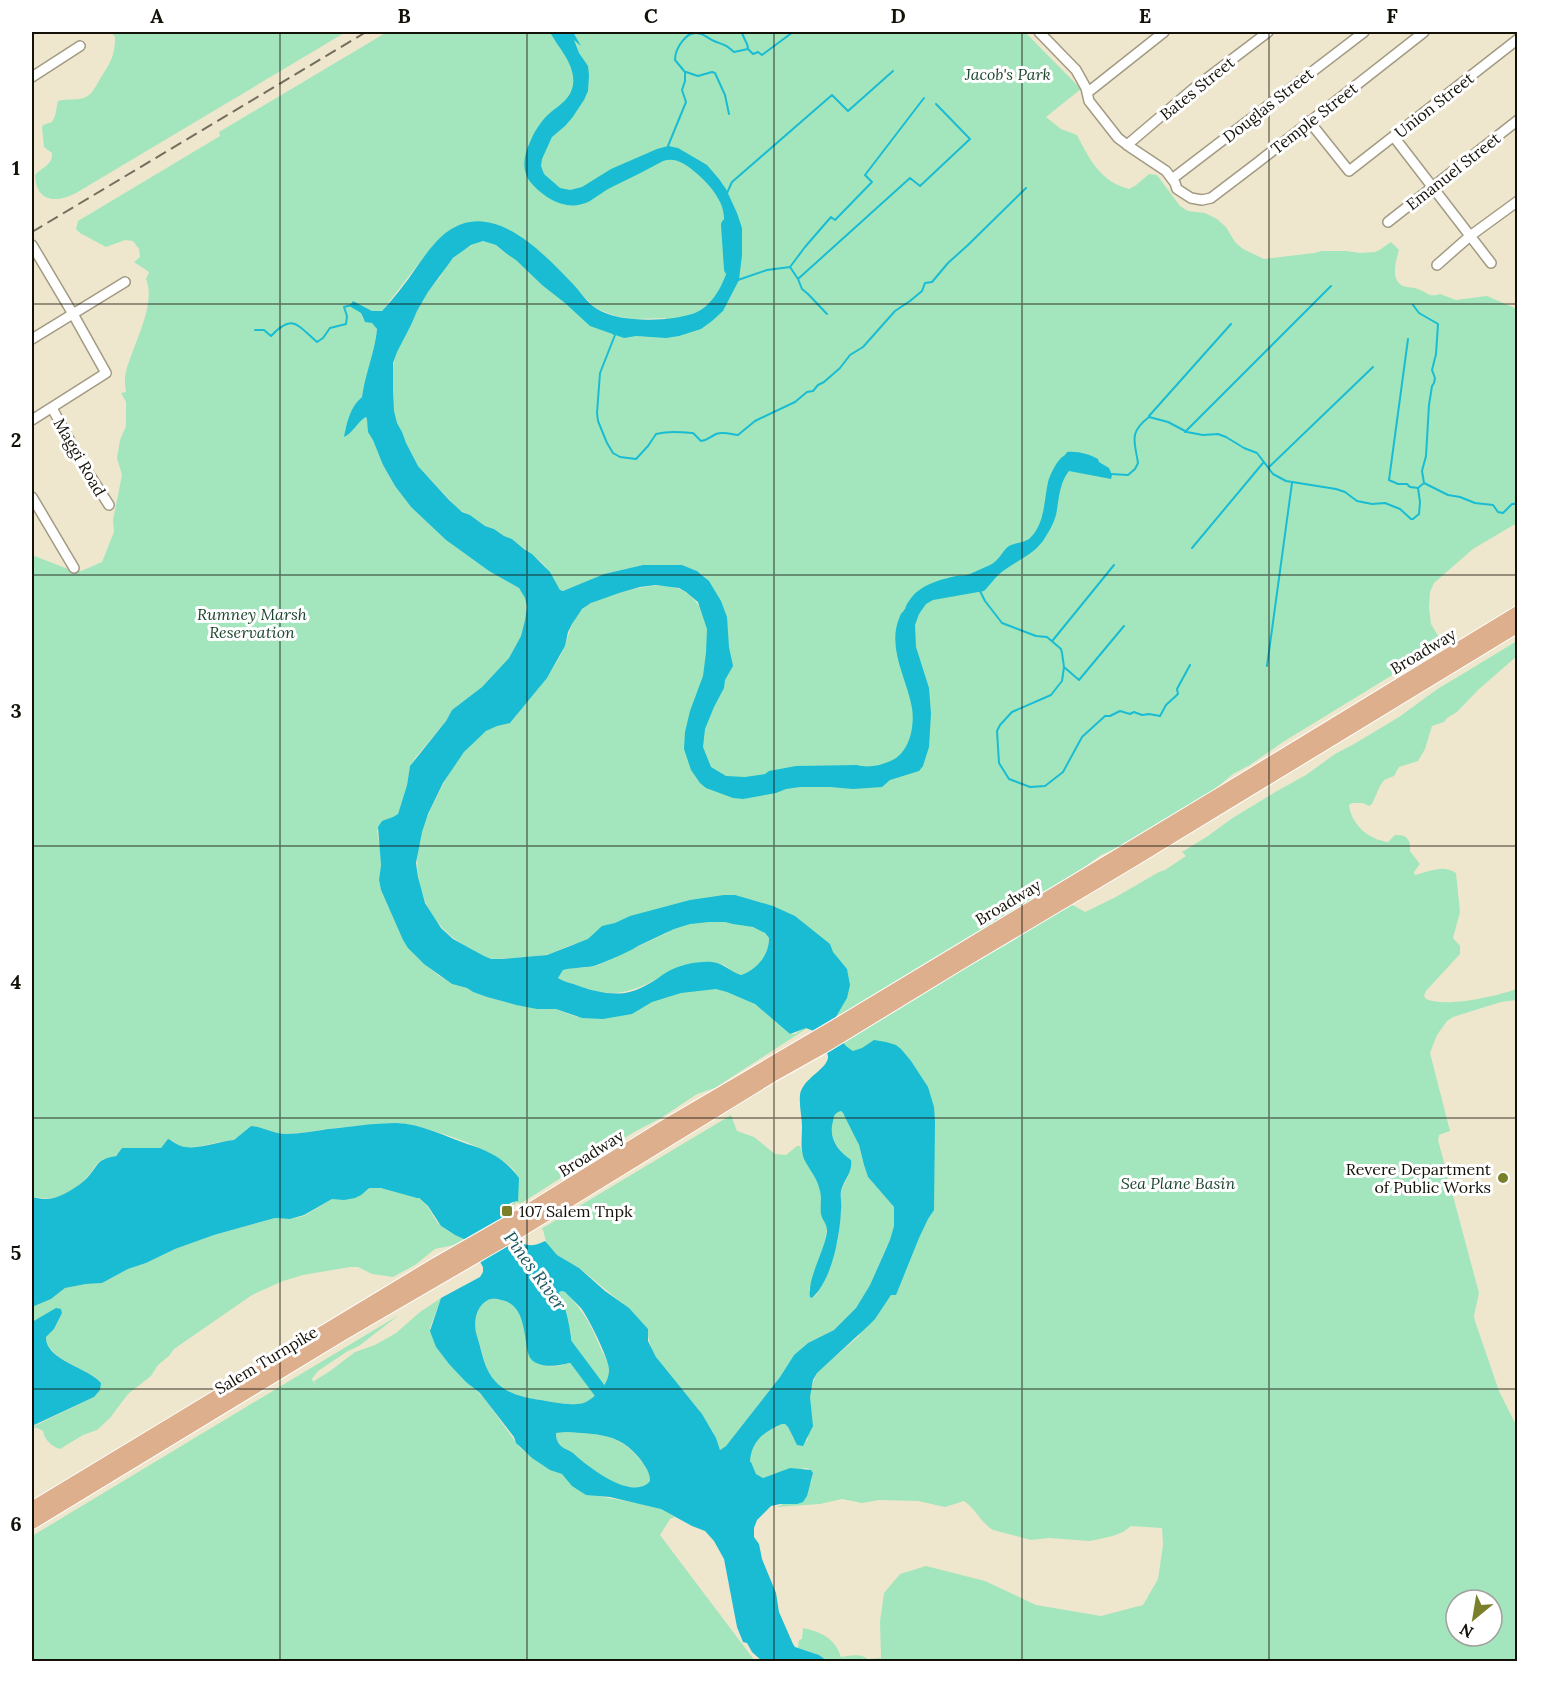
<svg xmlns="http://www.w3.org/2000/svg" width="1549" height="1693" font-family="Lora,serif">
<rect width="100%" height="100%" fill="#efe7cd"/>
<path fill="#a3e6bd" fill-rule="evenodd" d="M111,32h235l-270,161c-19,10 -40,10 -41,-18 7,-8 18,-10 17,-22l-8,-6 -2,-20 1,-2 9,-3 3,-6 3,-15c9,-3 19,0 28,-4 6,-3 7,-7 10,-11 11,-20 19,-25 19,-49z
M387,32h638l56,57 -35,28 15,12 16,6c13,25 23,46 52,54l6,-3 14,-12 8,1 23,31 8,5 17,2 12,6 9,8 9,15 8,7 21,10 50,-6 8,-2h24l14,2 15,-1 6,-3 10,-7 8,8c-3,10 -9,30 4,36 5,2 10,1 15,3 9,3 11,9 22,5l16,6 31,-4 30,13v214l-44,26 -39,34 -4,9 -1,16 2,16 12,20 -160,98 -33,23 -17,9 -24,20 -18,12 -74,42 -16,7 -19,14 -18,15 7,20 14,8 29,-14 45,-26 6,-2 21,-14 -4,-4 26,-16 23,-17 46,-28 29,-16 29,-21 19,-10 45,-27 37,-27 81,-49v15l-39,34 -21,22 -10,6 -3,4 -12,4 -7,23 -7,12 -19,6 -5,9 -10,4 -4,6 -8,18 -3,2 -6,-3h-11l-3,2c2,19 20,35 39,37l7,-7c12,-1 16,5 15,16l10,13 -6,8 1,3c14,-3 28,-11 41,-2l4,39 -7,26 7,8v8l-34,37 -2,5 2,3c21,9 70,-3 91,-10v11l-16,2 -48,15 -6,4 -10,14 -7,18 20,78 -11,4 -1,5 41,153 -5,23 1,5 24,70 18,36v234l-690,1 -8,-7 -21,-7 1,-8 3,-1 1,-11c18,4 32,10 38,29 9,-1 19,-4 27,2l13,-1 -1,-37 4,-28 16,-19 26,-8 59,15 51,24 65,11 42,-11 15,-26 5,-34 -1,-17 -31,-2 -8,6 -10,4 -23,5 -41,-3 -18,2 -38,-10c-12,-7 -17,-21 -29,-29l-19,6 -27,-6 -39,-1 -17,3 -20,-4 -22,5 -43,3 12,-6 22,-18 2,-10 -2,-3 -5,-2 -33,6 -10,4 -7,-4 -5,-11 -2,-1c1,-20 15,-30 33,-38h3l3,3 5,11 14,3 1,-4 -14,-33 17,-15 6,-17 42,-36 29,-92 -18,41 -14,23 -22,22 -26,13 -14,12 -14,22 -54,69 -6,4c-6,-16 -15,-32 -25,-45 -16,-20 -49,-49 -47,-76l-26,-26 -33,-27 -10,-8 -22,-13 -10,-10 -4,-15 -2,-1 190,-114 6,16 17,6 21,17 11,1 11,-9h3l4,12 12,18 5,17v23l4,5 2,6 -3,20 -15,42 3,9 5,-4 12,-24 9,-30 3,-30v-19l7,-15 -5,-22 -8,-11 -4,-12 2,-13 3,-5 5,-2 7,9 10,22 6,23 4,12 26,30v11l7,-28 -84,-170 12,-44 -74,-56 -5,7c8,-1 14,5 19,11 0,15 -10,31 -25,36 -8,3 -13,-5 -20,-9 -7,-3 -23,-3 -32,-1 -13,1 -23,8 -34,14 -29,16 -47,20 -79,8 -7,-3 -15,-4 -21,-8l5,-8c11,-3 23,-2 33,-4 5,-2 12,-6 17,-9 19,-8 37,-16 56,-25 -29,3 -58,5 -86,10 -12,2 -23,8 -34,12 -6,2 -53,6 -59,5 -7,-2 -13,-7 -20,-11 -45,-22 -62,-71 -48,-119 4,-11 10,-22 15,-33 8,-16 17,-32 29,-46 9,-10 19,-20 32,-25 4,-1 10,-1 13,-3 4,-4 8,-10 11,-14 16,-18 32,-38 42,-60 6,-15 6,-28 20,-40 13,-11 51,-20 68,-22 18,-3 38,4 47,20l7,-28 -9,-7 -15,-6h-39l-39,9 -41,17 -3,-1 -15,-24 -5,-5 -28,-22 -8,-3 -10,-7 -9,-3 -15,-11 -11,-5 -41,-44 -10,-17 -15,-31 -2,-38 4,-24 5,-15 17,-30 11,-19 12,-15 8,-14 14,-12 14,-8 7,-2 13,4 11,9 9,5 26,26 101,52 23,-19 -32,1 -19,-3 -20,-8 -36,-37 -39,-35 -15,-8 -20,-6h-11l-20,5 -21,18 -51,66h-10l-19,-10 -3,4 11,8 2,6c4,2 10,3 13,7 4,6 -12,59 -14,71 -11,9 -13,21 -17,35l20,-15 2,3 2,12 4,7 10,26 12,21 16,21 35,33 43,31 30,17 6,10 2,9 -2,13 -4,16 -12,22 -27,29 -30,23 -6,11 -30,36 -6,9 -3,19 -9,29 -21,16 3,19 1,16 -2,15 2,10 22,50 14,17 21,18 14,9 15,4 6,4 14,5 29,8 26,4h14l21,8 131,-33 41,15 41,35h5l12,-8 2,1 -94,61 -18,6 -36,24 -25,13 -36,22 -80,51 -2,-2 -8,5h-1l8,-8c0,-7 2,-16 0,-23 -6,-23 -98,-53 -122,-53 -23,1 -46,4 -68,6 -14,2 -27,5 -41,5 -12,0 -23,-7 -35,-8l-17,14c-14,0 -41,11 -54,6 -3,-1 -5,-4 -8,-6l-8,4 -3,4h-39c-2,2 -3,5 -6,7 -5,4 -12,2 -17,7 -5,4 -7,11 -12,15 -7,9 -21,18 -32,21 -8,2 -16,-2 -23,0v-643l36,14 13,2 21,-9 12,-30 -1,-12 9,-45 -5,-17 3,-18 6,-14v-24l-5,-9 5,-1c-1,-7 -2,-14 0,-20 6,-26 31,-67 20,-93l3,-7 -15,-10 6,-5 -1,-8 -6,-8 -8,-1 -19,7 -26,-14 -4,-4 2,-8 142,-85 -1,-4zM1456,1600h36v36h-36z
M383,1182c15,-1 35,13 44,24 5,6 8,15 14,20 7,6 16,10 25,13l-12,6 -19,4 -20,16 -22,12 -21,-3 -14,-7h-8l-47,8 -20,6 -31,14 -78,54 -5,7 -11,9 -7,11 -23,18 -18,24 -13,12 -14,5 -23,14c-8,-2 -16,-10 -17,-18l-6,-3 -5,-1 62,-30 7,-14c-12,-15 -55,-23 -55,-46l8,-8 8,-16 -1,-4 -10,3 -19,10v-15l19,-8 14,-11 21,-4 16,-1 26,-14 18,-6 29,-14 39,-14 61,-17 15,1 14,-3 28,-17 35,-8 5,-5z
M562,1291l3,1c20,21 25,31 36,57 3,7 9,14 8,21 0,9 -6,18 -12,24 -6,5 -12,10 -20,10 -12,1 -24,-2 -36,-4 -15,-2 -33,-6 -45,-18 -12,-12 -13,-30 -19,-46 -5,-12 -2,-29 11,-36 4,-2 8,-1 13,0 19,3 24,28 26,44 1,4 0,9 3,13 9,13 29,10 42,5 1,-23 -3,-49 -13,-70z
M441,1298l-11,30 6,19 13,17 35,34 36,50 21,16 21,10 35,22 52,9 12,4 14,8 -5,2 -10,16 95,126 -723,1v-126l367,-221 -40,31 -11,5 -30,20 -6,8 3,6 -1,-4 16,-10 25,-19 20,-7 21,-12 24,-21z
M566,1432c30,2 54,1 74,28 5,6 10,12 10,21 -19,21 -63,-15 -77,-28 -4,-3 -9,-4 -12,-7 -4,-4 -5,-8 -5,-13z"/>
<path fill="#19bcd3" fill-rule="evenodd" d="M550,32h23l8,14 -7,-6 5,13 9,13 1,9 -1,16 -4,9 -12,18 -7,8 -13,11 -10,22 -1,7 3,8 16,14 10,2 12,-3 29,-18 46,-20 11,-3 10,2 29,17 12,14 7,10 11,24 5,15v27l-3,25 -16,31 -11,10 -11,8 -22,7 -13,2 -30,-2 -12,2 -34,-12 -25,-23 -23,-18 -26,-25 -9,-6 -11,-9 -13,-4 -12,4 -18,13 -25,34 -11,19 -6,14 -14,27 -4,11v28l1,20 3,12 5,9 4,11 12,23 31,34 13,12 8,3 15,11 9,3 10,7 8,3 12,10 8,5 18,18 10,18 3,1 41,-17 39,-9h39l15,6 12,10 12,20 6,16 2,30 4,19 -8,14 -1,8 -10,19 -9,22 -2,18 8,20 15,9 19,1 20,-3 4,-3 27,-5 61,-1c10,3 22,1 31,-3 21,-7 27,-34 24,-54 -5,-30 -26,-60 -12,-92 1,-3 3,-4 5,-7 1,-3 2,-6 4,-8 10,-16 30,-21 47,-25 5,-1 9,0 14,-2 5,-2 15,-7 20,-9 9,-4 12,-14 19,-19 7,-4 16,-3 21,-8 15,-14 14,-38 18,-56 2,-7 7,-18 13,-24 2,-2 5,-3 6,-6 11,-1 22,2 31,7l1,3 10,6 3,7 -1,4 -42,-8c-10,12 -10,29 -13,44 -2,7 -6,15 -10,21 -9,17 -28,24 -43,35 -8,6 -12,13 -19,20l-51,9 -7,4 -7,10 -4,11 1,22 13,41 2,26 -2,33 -6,19 -4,5 -29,9 -8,7 -29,2 -23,-2h-30l-14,2 -10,4 -33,6 -10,-1 -27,-10 -6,-5 -9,-13 -7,-21 1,-17 5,-21 13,-35 3,-23 1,-24 -9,-27 -12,-10 -7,-4 -23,-3 -16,2 -21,6 -28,10 -9,6 -10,15 -4,8 -3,14 -18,32 -37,45 -13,3 -11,5 -22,21 -21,31 -15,31 -6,18 -6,31 2,14 7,26 16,25 12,11 31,17 7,3h11l45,-4 41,-16 14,-13 13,-3 15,-7 60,-16 34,-5h11l38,11 22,10 35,28 3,8 14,17 3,16 -3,13 -14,24c4,12 9,23 20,29l9,-3 12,-8 12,2 10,3 5,4 10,12 17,26 6,20 1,15 -1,88 -6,9 -9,19 -23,57h-5l-16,24 -7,7 -51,47 -4,7 -3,17 3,29 -10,20 -6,-1 -9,-18 -3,-3h-3c-19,8 -31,18 -32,38h1l5,12 7,4 27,-10 21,2 2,3 -6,23 -4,6 -6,2h-17l-9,2 -14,14 -3,8v9l5,7 3,15 14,34 3,19 14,32 2,3 24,8 8,6h-65l-10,-9 -5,-9 -4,-1 -6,-15 -13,-68 -10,-18 -9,-10 -13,-5 -31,-17 -51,-12 -24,-2 -14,-9 -10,-12 -12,-4 -18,-12 -16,-15 -2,-6 -34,-44 -14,-11 -17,-18 -13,-17 -6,-16 11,-33 39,-21 3,-5v-5l-13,-23 -4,-4 -11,-5 -14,-9 -13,-20 -11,-10 -23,-14 -6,-1 -16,5 -11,9 -6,3 -11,2 -12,-1 -28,16 -14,4 -15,-1 -61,17 -39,14 -29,14 -18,6 -26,14 -16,1 -21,4 -14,11 -19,8v-109c5,-1 8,1 13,1 7,0 13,-2 19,-5 8,-4 17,-10 23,-16 13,-14 8,-18 29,-22l6,-8h39l7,-9c5,2 9,6 13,7 15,5 38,-5 53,-6l17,-14c12,1 23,8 35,8 14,0 28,-3 42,-5 22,-2 46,-6 68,-6 26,1 48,13 71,21 23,7 38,15 52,34l-1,24 -1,-1c-4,1 -6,1 -9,4 -3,4 -2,10 -1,14 5,21 17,33 38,22l12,14 22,13 26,23 24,17 19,21v12l8,16 46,57 14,24 4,12 6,-4 54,-69 14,-22 14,-12 26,-13 22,-22 14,-23 20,-45 4,-14v-19l-26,-30 -4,-12 -5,-20 -16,-32 -2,-2c-6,2 -7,4 -8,10 -5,17 5,30 18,39 2,12 -7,19 -10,31 -1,6 1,13 0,19 -1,26 -9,70 -29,88l-2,-1c-3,-19 15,-46 17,-66 0,-8 -5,-11 -6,-17 -1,-8 1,-15 -1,-23 -3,-14 -10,-20 -16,-32 -4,-11 -2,-21 -2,-32 0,-10 -3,-21 -2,-32 2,-17 29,-26 28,-39 -2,-9 -8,-17 -12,-24l-10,-4 -16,6 -35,-30 -28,-12 -11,-3 -35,4 -29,9 -20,12 -29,5 -21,-1 -26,-9h-19l-21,-4 -29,-8 -14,-5 -6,-4 -15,-4 -28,-20 -16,-16 -5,-8 -22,-50 -2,-10 2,-15 -3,-38 4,-6 11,-4 5,-3 9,-29 3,-19 36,-45 6,-11 30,-23 27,-29 12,-22 4,-16 2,-13 -2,-9 -6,-10 -30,-17 -43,-31 -35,-33 -16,-21 -12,-21 -10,-25 -5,-8 -1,-12 -1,-3c-9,5 -12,15 -22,20 3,-15 6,-30 18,-40 3,-23 13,-45 15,-68l-5,-6 -7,-1 -4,-9 -10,-6 -1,-2 3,-4 19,10h10c12,-13 24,-28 34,-43 10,-14 21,-31 37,-40 44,-25 91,26 119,55 8,8 15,20 25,26 22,14 73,13 98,4 21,-8 37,-43 35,-65 0,-7 -3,-14 -5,-22 -1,-7 -1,-15 -4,-22 -6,-13 -15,-23 -26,-32 -10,-8 -19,-15 -32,-11 -16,9 -33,17 -49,25 -9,4 -16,10 -24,15 -21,11 -42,0 -57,-16 -12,-12 -10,-28 -3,-43 4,-10 12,-23 21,-30 9,-7 20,-14 22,-27 3,-21 -15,-37 -23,-53zM709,922h16l8,2 20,3 12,6 4,5c0,17 -12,32 -28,37 -11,-3 -17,-12 -29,-13 -15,-1 -33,3 -45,10 -12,8 -27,19 -42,21 -15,2 -32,-2 -46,-7 -7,-3 -15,-4 -21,-8l5,-8c11,-3 26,-2 34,-5 8,-3 36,-15 41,-19l36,-17 16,-5zM562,1291l3,1c5,5 11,11 16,16 7,9 29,53 28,62 0,9 -6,19 -12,24 -6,5 -12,10 -20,10 -12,1 -24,-2 -36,-4 -15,-2 -34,-6 -45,-18 -12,-12 -14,-31 -19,-46 -4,-12 -2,-29 11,-36 5,-2 9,-1 13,0 24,4 23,35 27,53 5,18 32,13 45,9 -1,-24 -4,-48 -14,-70zM566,1432c30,2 54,1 74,27 5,7 10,13 10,22 -18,21 -63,-15 -77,-28 -4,-3 -9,-4 -12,-7 -4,-4 -5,-8 -5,-13z
M56,1308l5,1 1,4 -8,16 -8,8c-1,23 43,31 55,46l-1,7 -6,7 -62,29v-104z"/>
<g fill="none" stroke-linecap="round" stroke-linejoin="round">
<path stroke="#19bcd3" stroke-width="2" d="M748,49l5,5 5,-2 4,3 31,-23
M686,72l12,4 14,-4 3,1 10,22 4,19
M670,148l-2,-2 18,-44 -4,-12 3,-9v-9l-10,-12c0,-11 12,-32 26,-26 4,1 8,5 13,7 10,4 11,3 20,11l14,-3c0,-7 -5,-10 -6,-17
M727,193l5,-11 100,-87 16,16 45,-40
M790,267l15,-20 26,-30 4,3 37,-38 -7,-7 59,-77
M798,279l112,-101 10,8 50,-47 -34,-35
M738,280l29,-10 23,-3 8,12 4,10 6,5 19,20
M1413,305l6,8 19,11 -2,30 -4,16 3,8 -1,5 -2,3 -3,19 -3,51 -4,15 2,12
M255,330h9l7,6c22,-23 26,-11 46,6l6,-4 7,-10 16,-4 1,-8 -3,-9 8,-2
M613,333l2,2 -15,38 -3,40 1,8 9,22 6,10 7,4 16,2 12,-13 8,-12c13,-3 24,-2 37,-1l8,8c7,-1 9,-4 15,-7 7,-3 14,0 22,1l17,-14 40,-19 12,-10 6,-1 5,-6 6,-3 16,-14 10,-13 13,-8 32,-36 15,-10 12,-10 3,-8 7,-1 16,-19 20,-18 58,-57
M1408,339l-19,141 9,4h9l3,3 8,1 6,-5 24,12 12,2 15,6 18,2 5,7 5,1 9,-9h3l2,-5
M1149,416l82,-92
M1185,432l146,-146
M1269,467l104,-100
M1111,474l17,1 7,-6 3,-6c-3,-21 -10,-30 11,-46l19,5 19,10 16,3 15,-1 8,3 18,11 13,5 16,21 13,7 50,8 9,3 12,9 15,3 13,-1 15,6 11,10h2l6,-5 1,-12 -2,-14
M1192,548l71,-85
M980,591l5,10 17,22 34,13 11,1 14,12 1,4 2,14 -2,14 -4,5 -7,9 -39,17 -12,13 -3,6 2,32 10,16 21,8 15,-1 18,-14 19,-35 23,-21h5l10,-5 10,3 4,-2 8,3 7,-1 11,2 6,-11 12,-11 -1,-5 13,-24
M1053,640l61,-75
M1267,666l25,-183
M1064,667l15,13 45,-54"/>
<path stroke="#19bcd3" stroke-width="14" d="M728,225l3,44
M366,1181h16l36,10
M562,1340l41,55 9,7"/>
<defs>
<path id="minor" d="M1039,32l37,38 10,18 3,13 29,37 12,9 36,24 9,12 2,6 14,9 11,2 9,-2 46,-35 167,-131
M32,77l48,-31
M1087,93l77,-61
M1309,121l40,50 169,-132
M1394,137l97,126
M1127,145l66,-56 75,-57
M1172,179l192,-147
M1388,222l130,-102
M32,245l41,69 33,59 -74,47
M1437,265l33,-29 48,-35
M32,339l93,-57
M52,408l30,55 27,42
M32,497l42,71"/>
<path id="primary" d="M32,1509l405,-245 77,-44 149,-92 175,-103 388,-234 292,-178
M32,1522l311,-189 177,-103 252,-155 50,-28 139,-85 168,-100 389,-237"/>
</defs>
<use href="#minor" stroke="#a29a82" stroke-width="12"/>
<use href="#primary" stroke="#fff" stroke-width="16"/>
<use href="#minor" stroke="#fff" stroke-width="9"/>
<use href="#primary" stroke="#ddaf8c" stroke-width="14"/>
<path stroke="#746e5e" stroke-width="2" stroke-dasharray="12 6" stroke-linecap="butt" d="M32,232l334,-200"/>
</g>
<path fill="none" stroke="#141108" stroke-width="1.5" stroke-opacity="0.55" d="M280,32v1630M527,32v1630M774,32v1630M1022,32v1630M1269,32v1630M32,304h1486M32,575h1486M32,846h1486M32,1118h1486M32,1389h1486"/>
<g fill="#7a7f2a" stroke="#fff" stroke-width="2">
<circle cx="1503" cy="1178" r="6"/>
<rect x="501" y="1205" width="12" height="12" rx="3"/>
</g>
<g text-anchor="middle" stroke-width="6" stroke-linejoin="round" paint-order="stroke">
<g font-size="16" font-style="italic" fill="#1d462f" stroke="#fff">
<text x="1008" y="80">Jacob's Park</text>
<text x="252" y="620">Rumney Marsh<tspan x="252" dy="18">Reservation</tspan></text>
<text x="1178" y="1189">Sea Plane Basin</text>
</g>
<g font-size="16" fill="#141108" stroke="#fff">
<text transform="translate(1197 88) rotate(-39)" y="6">Bates Street</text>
<text transform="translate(1268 105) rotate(-38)" y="6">Douglas Street</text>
<text transform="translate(1434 105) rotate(-38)" y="6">Union Street</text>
<text transform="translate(1314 118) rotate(-38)" y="6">Temple Street</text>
<text transform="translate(1453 171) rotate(-38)" y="6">Emanuel Street</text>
<text transform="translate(80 457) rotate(60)" y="6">Maggi Road</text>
<text transform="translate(1423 651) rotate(-31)" y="6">Broadway</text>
<text transform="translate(1008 902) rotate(-31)" y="6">Broadway</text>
<text transform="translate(591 1153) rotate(-32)" y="6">Broadway</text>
<text transform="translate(266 1360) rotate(-31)" y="6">Salem Turnpike</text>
</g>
<g font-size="16" fill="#141108" stroke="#fff" text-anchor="end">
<text x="1491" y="1175">Revere Department<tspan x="1491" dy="18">of Public Works</tspan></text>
<text x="519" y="1217" text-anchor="start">107 Salem Tnpk</text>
</g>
<g font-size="18" font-style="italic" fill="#1b5660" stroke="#fff">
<text transform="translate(535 1271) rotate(54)" y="6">Pines River</text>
</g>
</g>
<rect width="1549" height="1693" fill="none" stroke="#ffffff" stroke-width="66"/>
<g transform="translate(1474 1618) rotate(210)"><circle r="28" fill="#ffffff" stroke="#a1a09c" stroke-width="1.5"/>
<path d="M0-4.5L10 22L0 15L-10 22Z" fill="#7a7f2a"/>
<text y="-9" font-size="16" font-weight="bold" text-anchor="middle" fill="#141108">N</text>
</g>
<rect x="33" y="33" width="1483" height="1627" fill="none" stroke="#141108" stroke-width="2"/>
<g font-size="20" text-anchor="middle" font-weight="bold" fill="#141108">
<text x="157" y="23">A</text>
<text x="404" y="23">B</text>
<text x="651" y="23">C</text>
<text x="898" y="23">D</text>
<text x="1145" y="23">E</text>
<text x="1392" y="23">F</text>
<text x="16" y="175">1</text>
<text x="16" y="447">2</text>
<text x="16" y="718">3</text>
<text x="16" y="989">4</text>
<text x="16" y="1260">5</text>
<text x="16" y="1531">6</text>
</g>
</svg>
